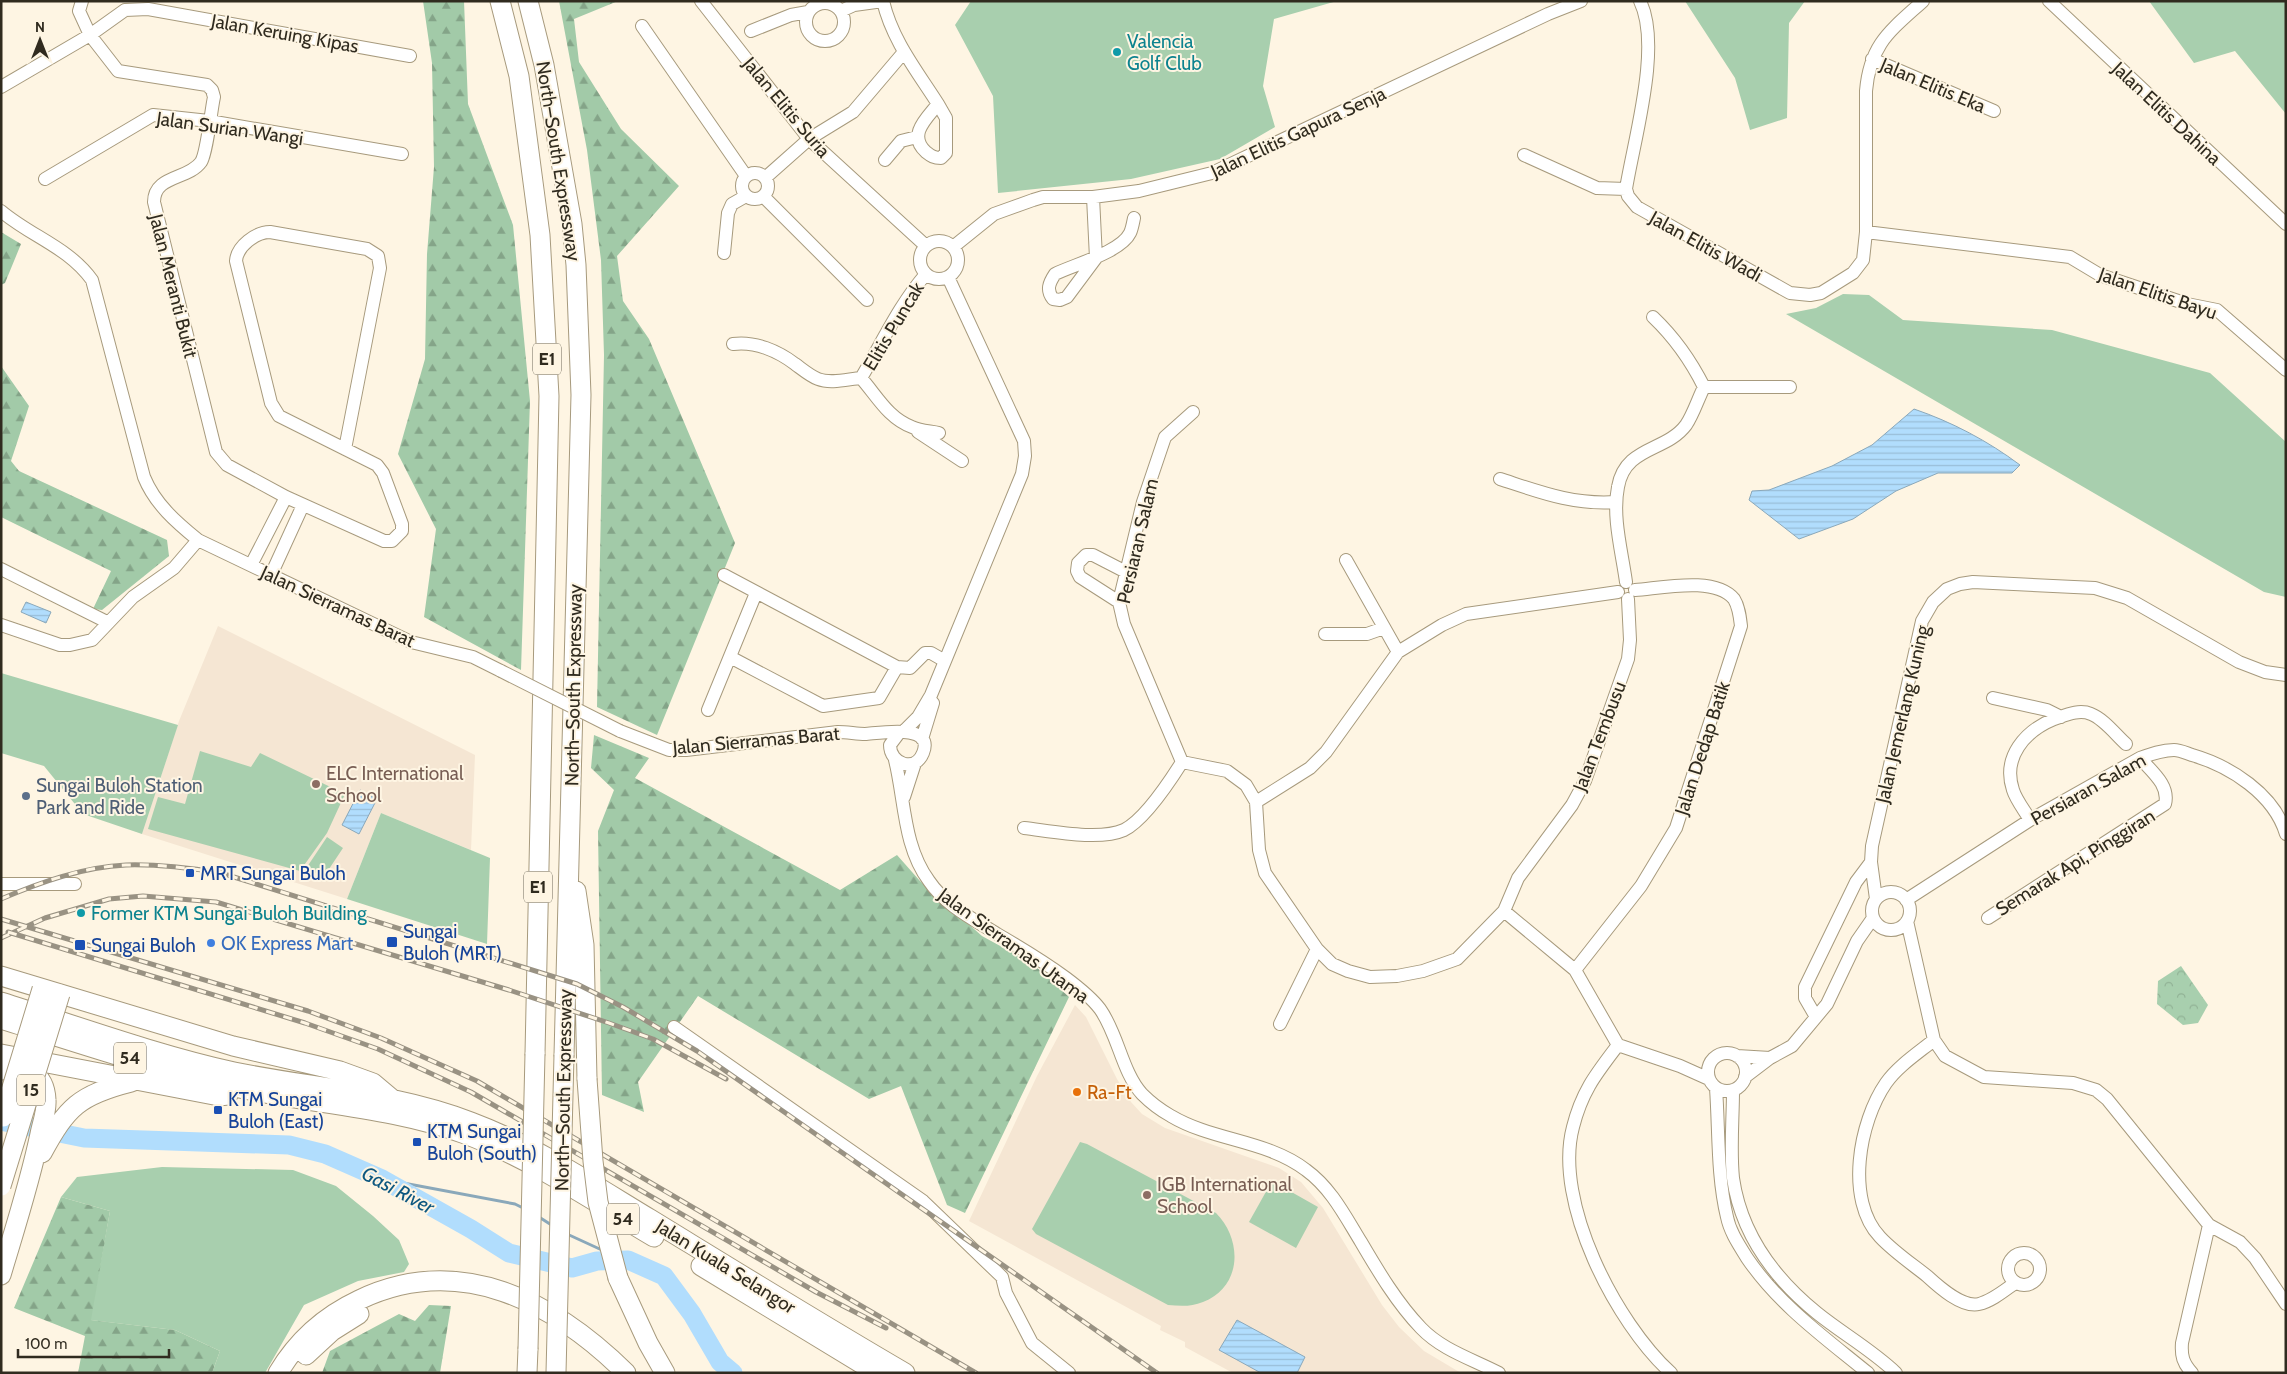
<svg xmlns="http://www.w3.org/2000/svg" width="2287" height="1374" font-family="Cabin,sans-serif">
<defs>
<pattern id="forest-firs" width="22" height="20" patternUnits="userSpaceOnUse" patternTransform="scale(1.25)"><rect width="22" height="20" fill="#a2caa8"/><path d="M5 1l3.5 6h-7zM16 11l3.5 6h-7z" fill="#84a488"/></pattern>
<pattern id="park-crowns" width="20" height="18" patternUnits="userSpaceOnUse" patternTransform="scale(1.25)"><rect width="20" height="18" fill="#a8cfae"/><path d="M2 6a3 3 0 1 1 6 0M12 15a3 3 0 1 1 6 0" fill="none" stroke="#91b295"/></pattern>
<pattern id="water-rules" width="6" height="5" patternUnits="userSpaceOnUse" patternTransform="scale(1.25)"><rect width="6" height="5" fill="#b1ddfd"/><path d="M0 2.5h6" fill="none" stroke="#99bed8"/></pattern>
</defs>
<rect width="100%" height="100%" fill="#fef5e3"/>
<path fill="#f5e6d3" d="M218,626l257,129 -4,95 -90,-37 -34,86 -205,-65 37,-113z
M1075,1005l11,12 31,62 14,23 11,12 23,14 114,40 22,14 22,26 59,97 17,22 25,24 37,22h-228l-48,-26v-5l-25,-12 1,-4 -192,-105 68,-145z"/>
<path fill="#a8cfae" d="M971,1h366l-63,18 -11,67 12,41 -55,32 -89,20 -133,14 -5,-97 -38,-71z
M1685,1h120l-16,22 -2,95 -37,12 -15,-52z
M2149,1h137v113l-51,-63 -41,12z
M1843,294l26,1 34,25 149,10 158,43 76,69v155l-22,-5 -478,-278 30,-6z
M1,673l177,52 -36,109 -59,-20 -39,-48 -43,-13z
M200,751l51,16 9,-14 85,41 -18,39 -27,38 -152,-42 10,-32 27,7z
M381,813l109,45 -3,86 -140,-45z
M327,837l16,11 -20,30 -16,-11z
M1080,1142l7,2 129,69c27,27 26,74 -13,89 -12,5 -23,4 -35,3l-132,-71 -4,-5z
M162,1167l131,3 43,16 37,30 26,24 10,24 -5,8 -46,9 -54,24 -39,68h-53l8,-22 -45,-21 -85,-10 20,-109 -49,-14 16,-20z
M1272,1181l46,26 -22,41 -47,-26z"/>
<path fill="url(#forest-firs)" d="M423,1h41l4,103 45,121 17,176 -9,269 -97,-53 12,-88 -38,-75 27,-95 2,-105 7,-87 -2,-104z
M559,1h59l-44,18 5,43 42,67 58,57 -62,70 6,45 26,38 86,204 -78,192 -60,-28 7,-352 -3,-95 -14,-110z
M1,232l20,12 -16,39 -4,2z
M1,366l28,40 -18,55 8,10 148,69 2,16 -67,54 -9,-1 18,-38 -110,-54z
M594,735l55,23 -14,20 205,112 57,-35 23,26 62,55 51,28 36,33 -104,216 -18,-8 -46,-119 -32,13 -171,-103 -60,86 6,30 -42,-17 -4,-264 16,-41 -23,-22z
M61,1197l49,14 -19,109 84,10 45,21 -8,22h-134l7,-37 -71,-28z
M429,1305l22,1 -11,67h-118l8,-22 69,-37 16,7z"/>
<path fill="url(#park-crowns)" d="M2181,966l27,39 -10,18 -15,2 -26,-21 1,-23z"/>
<path fill="url(#water-rules)" stroke="#8aa8ba" d="M1914,409c38,13 74,32 106,56l-8,8h-74l-42,18 -43,28 -54,20 -50,-39 3,-9 17,-1 63,-24 40,-21z
M26,602l25,10 -5,11 -25,-11z
M360,790l17,9 -18,35 -17,-9z
M1237,1320l68,37 -8,16h-36l-42,-23z"/>
<g fill="none" stroke-linecap="round" stroke-linejoin="round">
<path stroke="#8aa8ba" stroke-width="3" d="M382,1179l133,25 10,5
M539,1217l14,9
M567,1234l37,17
M619,1257l9,3"/>
<path stroke="#b1ddfd" stroke-width="19" d="M5,1122l79,16 205,7 36,9 57,25 89,50 38,24 63,15 25,-7 31,-1 36,16 28,38 28,48 13,11"/>
<defs>
<path id="minor" d="M82,1l-3,10 11,24 28,36 89,14 5,5 2,7c-3,13 -7,56 -13,65 -13,18 -47,13 -47,40l62,250 11,13 59,32 98,44h8l10,-10v-7l-19,-51 -6,-8 -98,-49 -8,-13 -35,-142c1,-15 20,-29 34,-29l97,17 11,7 2,12 -35,181
M701,1l108,138 117,107
M2049,1l237,223
M806 22a19 19 0 1 1 38 0a19 19 0 1 1-38 0Z
M841,11l13,-6 29,-4c9,39 34,70 55,103
M642,26l104,150
M751,31l40,-16 17,-3
M1872,59l122,52
M1,87l89,-52 35,-25 23,-1 262,47
M938,104l8,14v35l-5,5c-7,0 -10,-2 -15,-6 -19,-17 1,-34 12,-48z
M1524,155l73,33 29,1 2,7 9,11 153,86 20,2 11,-2 32,-20 10,-13 3,-28v-141c4,-47 24,-60 57,-90
M885,160l16,-19 16,-4
M742 186a13 13 0 1 1 26 0a13 13 0 1 1-26 0Z
M765,178l44,-39 44,-27 51,-60
M45,179l108,-64 56,6 193,33
M1626,189c8,-50 36,-143 14,-188
M763,196l104,104
M1093,197l3,61 -29,39 -7,3 -7,-1c-7,-9 -4,-16 2,-25 18,-9 66,-22 75,-41 2,-4 3,-10 4,-15
M1,211c31,26 67,36 91,69l52,197c11,27 32,45 54,63l213,102 62,15 28,14
M1866,232l204,25 30,18 87,29 30,6 69,60
M920 260a19 19 0 1 1 38 0a19 19 0 1 1-38 0Z
M953,247l41,-33 39,-14 10,-3h50l46,-6 73,-18 336,-159 33,-13
M724,253l4,-40 4,-9 14,-8
M1653,317c21,20 38,44 51,70
M733,344c22,-3 45,7 62,20 7,5 15,12 23,15 13,5 30,0 43,-1 16,18 27,40 51,49 8,4 18,4 27,6
M861,378c21,-35 38,-73 65,-104
M1704,387h86
M918,432l44,29
M1500,479c40,13 73,26 116,23
M1346,560l52,92
M251,565l35,-68
M1,569l106,53
M271,575l32,-70
M724,575l173,92 13,1 15,-15h6l14,8
M1626,582c-4,-30 -14,-65 -8,-95 7,-41 48,-35 68,-62 7,-10 12,-26 18,-38
M1119,602l-39,-25 -3,-6 1,-8 8,-8h7l33,17
M1,625l59,20h10l22,-5 41,-43 41,-29 24,-28
M1325,634h42l17,-6
M730,657l93,49 56,-8 18,-31
M1993,698l54,12 14,7
M708,710l48,-117
M620,731l49,19h17l152,-18c9,0 19,2 27,2 15,-1 70,-11 58,19 -8,20 -33,11 -33,-8l9,-12
M904,731l14,-14 13,-22 91,-221 3,-18 -1,-15 -76,-164
M922,739l11,-36
M895,760c10,40 8,86 34,121 16,24 44,38 68,53 24,14 47,28 69,44 12,9 25,19 34,31 18,25 22,63 42,85 8,8 20,17 29,22 42,25 96,24 135,54 25,18 39,46 55,72 17,29 36,61 60,86 21,22 51,31 78,45
M1182,762l45,9 19,14 10,17 3,48 6,23 52,76 15,15 16,7 22,6 27,-1 26,-5 34,-12 47,-48 14,-33 54,-73 13,-24 43,-122 2,-19 -2,-41
M1182,762l-58,-138 -5,-22 24,-100 22,-65 28,-25
M904,797l11,-34
M1256,802l54,-34 16,-16 72,-100 44,-27 24,-11 152,-22
M2030,820c-5,-9 -14,-20 -17,-30 -11,-33 12,-59 41,-71 12,-4 25,-10 37,-5 13,5 25,21 35,30
M1024,828c27,3 75,13 100,2 20,-10 46,-49 58,-68
M1,884h74
M1872 911a19 19 0 1 1 38 0a19 19 0 1 1-38 0Z
M1876,899l-5,-37 1,-16 50,-225 11,-19 14,-13 13,-5 13,-2 122,6 32,10 112,64 26,10 21,3
M1906,900l124,-80 110,-62c11,-4 22,-8 34,-8 6,0 12,3 18,5 38,11 82,39 94,79
M1504,911l71,59 43,75 62,21 29,13
M1988,918l177,-114c5,-19 -14,-33 -25,-46
M1907,921l27,119 11,16 39,21 89,6 23,7 11,9 102,126 31,17 15,16 31,46
M1575,970l66,-84 35,-58 65,-202c-1,-9 -2,-19 -7,-27 -19,-23 -72,-11 -99,-9
M1816,1017l-11,-19v-11l51,-105 15,-20
M1280,1024l37,-75
M674,1027l249,174 79,76 4,16 26,50 37,30
M1934,1040c-16,13 -36,26 -48,43 -27,39 -41,117 -6,154 14,15 32,27 47,39 12,11 35,32 52,28 13,-3 26,-14 36,-21
M1618,1045c-22,29 -36,46 -45,82 -20,75 43,196 98,246
M1708 1072a19 19 0 1 1 38 0a19 19 0 1 1-38 0Z
M1737,1056l33,2
M1745,1077l25,-19 22,-12 35,-42 30,-63 16,-23
M1716,1088c3,42 1,88 11,129 3,15 12,28 20,41 32,47 77,79 121,115
M1733,1090c0,29 -3,59 0,88 8,56 41,100 84,135 26,21 55,37 79,60
M2008 1269a16 16 0 1 1 32 0a16 16 0 1 1-32 0Z
M2192,1373c-9,-10 -11,-17 -10,-30l27,-118"/>
<path id="highway" d="M500,1l19,75 21,159 9,161 -14,658
M528,1l16,64 28,159 4,41 5,130 -17,660
M576,891l8,54 3,134
M1,976l232,70 107,25 33,12 19,16
M1,1002c76,24 156,53 233,70 79,16 162,21 237,50 64,24 121,62 179,97 85,52 169,104 255,154
M1,1019c85,26 170,56 258,73 69,13 140,18 206,42 67,25 128,67 189,103
M1,1054l218,42 9,-1
M1,1070c24,-8 44,4 45,30 1,10 -4,24 -6,34 -10,48 -25,94 -39,141
M42,1153c25,-46 37,-58 89,-71
M701,1266l176,107
M618,1278l30,65 17,30
M306,1355l26,-24 27,-17
M278,1373c19,-32 47,-57 81,-73 100,-48 194,1 267,73
M527,1373l1,-24"/>
</defs>
<use href="#minor" stroke="#a79a7d" stroke-width="14"/>
<use href="#highway" stroke="#a79a7d" stroke-width="21"/>
<use href="#minor" stroke="#fff" stroke-width="12"/>
<use href="#highway" stroke="#fff" stroke-width="19"/>
<defs>
<path id="rail" d="M1,899c40,-17 82,-32 125,-34 32,-1 64,3 95,8l356,111 46,23 74,44 460,322
M1,919l307,92 73,27 96,43 499,292
M8,932l297,91 73,26 93,43 345,200 70,36
M1,938l44,-20 64,-19 34,-3 73,6 293,88 100,33 44,16 73,40"/>
</defs>
<use href="#rail" stroke="#999283" stroke-width="5"/>
<use href="#rail" stroke="#fef5e3" stroke-width="3" stroke-dasharray="9" stroke-linecap="butt"/>
<defs>
<path id="minor-bridge" d="M501,671l119,60"/>
<path id="highway-bridge" d="M587,1079l6,82 5,41 20,76
M3,1117l39,-128
M1,1186l59,-192
M528,1349l7,-295
M556,1373l8,-318"/>
</defs>
<use href="#minor-bridge" stroke="#a79a7d" stroke-width="14" stroke-linecap="butt"/>
<use href="#highway-bridge" stroke="#a79a7d" stroke-width="21" stroke-linecap="butt"/>
<use href="#minor-bridge" stroke="#fff" stroke-width="12"/>
<use href="#highway-bridge" stroke="#fff" stroke-width="19"/>
</g>
<g fill="#0f9aa8" stroke="#fef5e3" stroke-width="2">
<circle cx="1117" cy="52" r="5"/>
<circle cx="81" cy="913" r="5"/>
</g>
<g fill="#8d6e63" stroke="#fef5e3" stroke-width="2">
<circle cx="316" cy="784" r="5"/>
<circle cx="1147" cy="1195" r="5"/>
</g>
<circle fill="#5c6f8a" stroke="#fef5e3" stroke-width="2" cx="26" cy="796" r="5"/>
<g fill="#1a4fb4" stroke="#fef5e3" stroke-width="2">
<rect x="185" y="868" width="10" height="10" rx="2.5"/>
<rect x="386" y="936" width="12" height="12" rx="2.5"/>
<rect x="74" y="939" width="12" height="12" rx="2.5"/>
<rect x="213" y="1105" width="10" height="10" rx="2.5"/>
<rect x="412" y="1137" width="10" height="10" rx="2.5"/>
</g>
<circle fill="#3f7fe0" stroke="#fef5e3" stroke-width="2" cx="211" cy="943" r="5"/>
<circle fill="#e8710a" stroke="#fef5e3" stroke-width="2" cx="1077" cy="1092" r="5"/>
<g text-anchor="middle" stroke-width="4" stroke-linejoin="round" paint-order="stroke">
<g fill="#fef5e3" stroke="#6e685a" stroke-width="1">
<rect x="533" y="343.5" width="28" height="31" rx="4"/>
<rect x="524" y="871.5" width="28" height="31" rx="4"/>
<rect x="114" y="1042.5" width="32" height="31" rx="4"/>
<rect x="17" y="1074.5" width="28" height="31" rx="4"/>
<rect x="607" y="1203.5" width="32" height="31" rx="4"/>
</g>
<g font-size="18" font-weight="bold" fill="#302b1f">
<text x="547" y="365">E1</text>
<text x="538" y="893">E1</text>
<text x="130" y="1064">54</text>
<text x="31" y="1096">15</text>
<text x="623" y="1225">54</text>
</g>
<g font-size="19" fill="#302b1f" stroke="#fef5e3">
<text transform="translate(285 33) rotate(10)" y="7">Jalan Keruing Kipas</text>
<text transform="translate(1933 85) rotate(23)" y="7">Jalan Elitis Eka</text>
<text transform="translate(787 107) rotate(50)" y="7">Jalan Elitis Suria</text>
<text transform="translate(2167 113) rotate(43)" y="7">Jalan Elitis Dahina</text>
<text transform="translate(230 128) rotate(8)" y="7">Jalan Surian Wangi</text>
<text transform="translate(1298 132) rotate(-25)" y="7">Jalan Elitis Gapura Senja</text>
<text transform="translate(559 161) rotate(81)" y="7">North–South Expressway</text>
<text transform="translate(1706 246) rotate(29)" y="7">Jalan Elitis Wadi</text>
<text transform="translate(174 286) rotate(76)" y="7">Jalan Meranti Bukit</text>
<text transform="translate(2158 293) rotate(19)" y="7">Jalan Elitis Bayu</text>
<text transform="translate(893 326) rotate(-59)" y="7">Elitis Puncak</text>
<text transform="translate(1137 541) rotate(-77)" y="7">Persiaran Salam</text>
<text transform="translate(338 606) rotate(25)" y="7">Jalan Sierramas Barat</text>
<text transform="translate(573 685) rotate(-89)" y="7">North–South Expressway</text>
<text transform="translate(1902 714) rotate(-77)" y="7">Jalan Jemerlang Kuning</text>
<text transform="translate(1599 736) rotate(-69)" y="7">Jalan Tembusu</text>
<text transform="translate(756 740) rotate(-5)" y="7">Jalan Sierramas Barat</text>
<text transform="translate(1702 748) rotate(-72)" y="7">Jalan Dedap Batik</text>
<text transform="translate(2088 789) rotate(-29)" y="7">Persiaran Salam</text>
<text transform="translate(2075 862) rotate(-32)" y="7">Semarak Api, Pinggiran</text>
<text transform="translate(1014 945) rotate(36)" y="7">Jalan Sierramas Utama</text>
<text transform="translate(563 1090) rotate(-89)" y="7">North–South Expressway</text>
<text transform="translate(726 1266) rotate(32)" y="7">Jalan Kuala Selangor</text>
</g>
<g font-size="19" fill="#0d838f" stroke="#fef5e3" text-anchor="start">
<text x="1127" y="48">Valencia<tspan x="1127" dy="22">Golf Club</tspan></text>
<text x="91" y="920">Former KTM Sungai Buloh Building</text>
</g>
<g font-size="19" fill="#785e54" stroke="#fef5e3" text-anchor="start">
<text x="326" y="780">ELC International<tspan x="326" dy="22">School</tspan></text>
<text x="1157" y="1191">IGB International<tspan x="1157" dy="22">School</tspan></text>
</g>
<g font-size="19" fill="#4e5e75" stroke="#fef5e3" text-anchor="start">
<text x="36" y="792">Sungai Buloh Station<tspan x="36" dy="22">Park and Ride</tspan></text>
</g>
<g font-size="19" fill="#164399" stroke="#fef5e3" text-anchor="start">
<text x="200" y="880">MRT Sungai Buloh</text>
<text x="403" y="938">Sungai<tspan x="403" dy="22">Buloh (MRT)</tspan></text>
<text x="91" y="952">Sungai Buloh</text>
<text x="228" y="1106">KTM Sungai<tspan x="228" dy="22">Buloh (East)</tspan></text>
<text x="427" y="1138">KTM Sungai<tspan x="427" dy="22">Buloh (South)</tspan></text>
</g>
<g font-size="19" fill="#366cbe" stroke="#fef5e3" text-anchor="start">
<text x="221" y="950">OK Express Mart</text>
</g>
<g font-size="19" fill="#c56008" stroke="#fef5e3" text-anchor="start">
<text x="1087" y="1099">Ra-Ft</text>
</g>
<g font-size="20" font-style="italic" fill="#0e5880" stroke="#fef5e3">
<text transform="translate(398 1190) rotate(28)" y="7">Gasi River</text>
</g>
</g>
<rect width="2287" height="1374" fill="none" stroke="#302b1f" stroke-width="5"/>
<g transform="translate(40 40)" stroke="#fef5e3" stroke-width="4" paint-order="stroke">
<path d="M0-4L9 19L0 12L-9 19Z" fill="#302b1f"/>
<text y="-8" font-size="14" font-weight="bold" text-anchor="middle" fill="#302b1f">N</text>
</g>
<path d="M18 1349v8h151v-8" fill="none" stroke="#302b1f" stroke-width="2.5"/>
<text x="25" y="1349" font-size="15" fill="#302b1f" stroke="#fef5e3" stroke-width="4" paint-order="stroke">100 m</text>
</svg>
